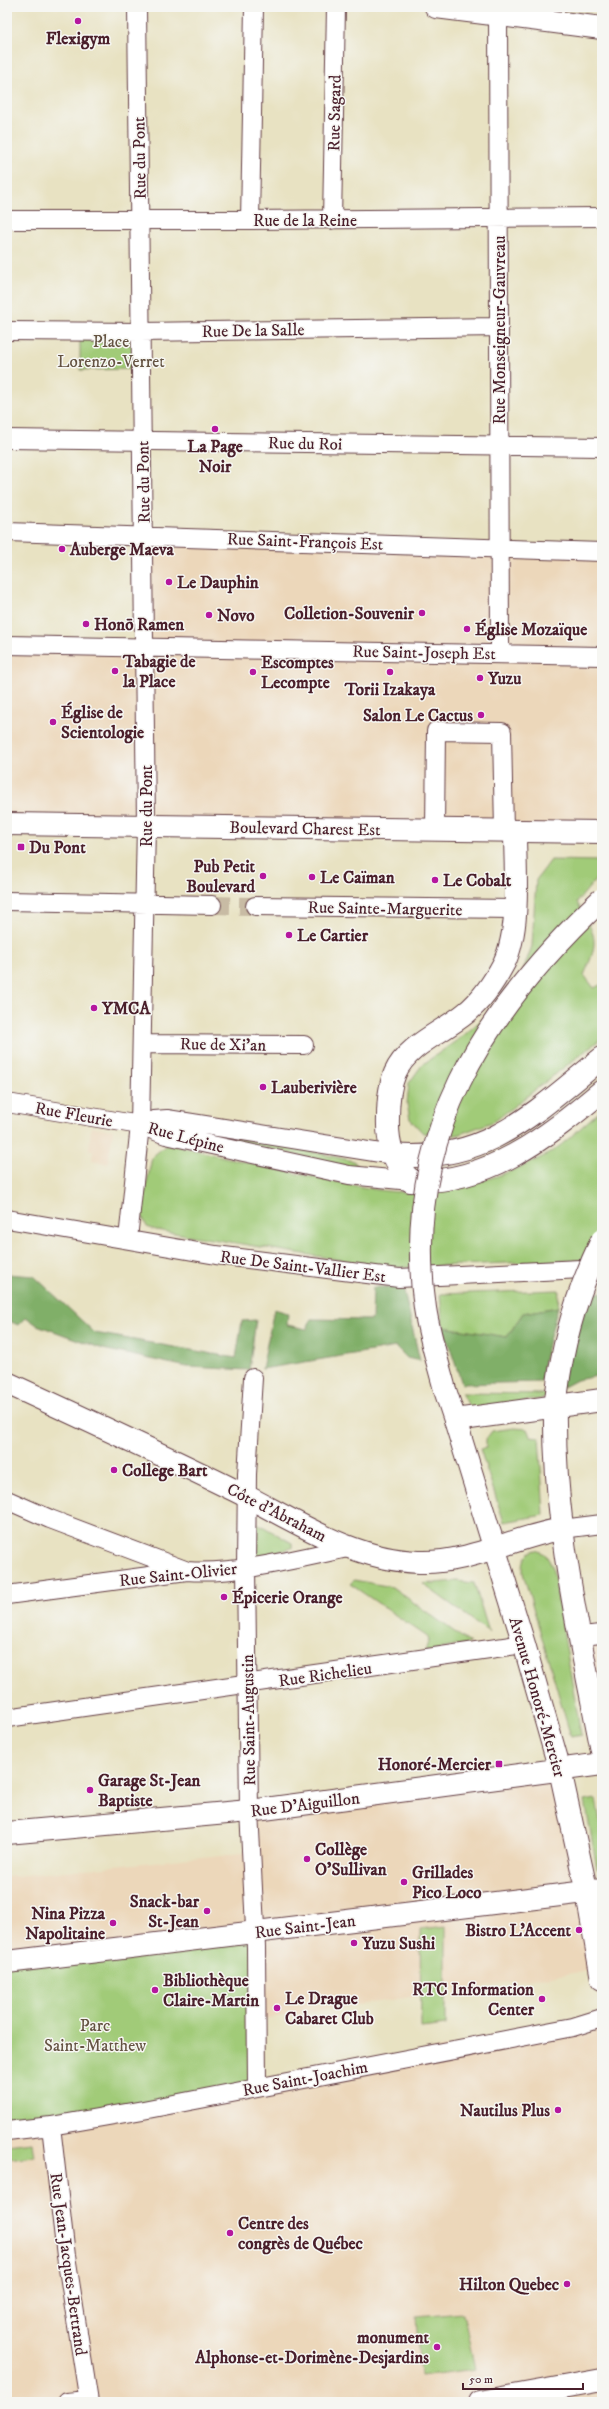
<svg xmlns="http://www.w3.org/2000/svg" width="609" height="2409" font-family="'IM FELL DW Pica',serif">
<rect width="100%" height="100%" fill="#f6f6f2"/>
<filter id="ink" filterUnits="userSpaceOnUse"><feTurbulence type="fractalNoise" baseFrequency=".025" numOctaves="2"/><feDisplacementMap in="SourceGraphic" scale="8" xChannelSelector="R" yChannelSelector="G"/><feConvolveMatrix kernelMatrix="1 2 1 2 8 2 1 2 1" color-interpolation-filters="sRGB"/></filter>
<filter id="wash" filterUnits="userSpaceOnUse"><feTurbulence type="fractalNoise" baseFrequency=".012" numOctaves="4" result="noise"/><feDisplacementMap in="SourceGraphic" scale="16" xChannelSelector="R" yChannelSelector="G"/><feGaussianBlur stdDeviation="0.9" result="paint"/><feColorMatrix in="noise" values="0 0 0 0 0 0 0 0 0 0 0 0 0 0 0 0 0 1.4 0 .05"/><feComposite in="paint" operator="in"/></filter>
<g filter="url(#wash)">
<rect width="100%" height="100%" fill="#e8e2c2"/>
<path fill="#ecd7ba" d="M144,535l458,17v280l-595,-8v-179l138,1z
M91,1127l22,3 -5,34 -16,-4 1,-9 -4,-1z
M602,1634v117l-22,-115z
M560,1770l40,199 -344,51 -249,-58v-85l244,-25 -2,-41z
M602,2018v384h-595v-271z"/>
<path fill="#a1cb78" stroke="#767552" d="M80,332h61l1,37 -62,1z
M551,860l51,1v11l-25,30c18,35 24,35 7,73l10,13 8,-4v54l-107,83 -38,14 -34,-2 -13,-14 -3,-15 2,-21 13,-18 41,-29 32,-28 27,-35 10,-27 4,-66z
M602,1109v150l-212,9 -234,-38 -9,-3 -6,-13 11,-57 14,-12h9c52,13 104,25 157,36 23,4 48,11 71,11 52,-1 100,-14 145,-38 17,-10 38,-32 54,-45z
M164,1126l121,20 69,15 2,5 -2,2z
M559,1290l-1,17 -35,6 -16,24 -64,-10 -3,-33z
M462,1393l84,1v4l-75,12z
M514,1428l13,1 3,7 9,1 5,78 -40,7 -24,-73 6,-1v-9l6,-8z
M257,1523l35,20v5l-35,9z
M536,1550l9,4 7,11 29,170 -10,2 -48,-164c0,-12 1,-20 13,-23z
M354,1580l38,7 78,56 -45,9 4,-14 -79,-54z
M456,1581l18,2 15,49 -66,-48z
M596,1799l6,34v35l-5,1 -12,-68z
M446,1926v99l-25,3 -1,-99z
M256,1932l1,155 -250,44v-169z
M32,2142l2,14 -27,3v-14z
M463,2313l12,56 -55,7 -4,-59z"/>
<path fill="#80af68" stroke="#65674a" d="M7,1274l27,2 61,57 141,25 6,-37 14,-1 -7,50 -62,-3 -84,-18 -66,-24 -11,-8 -8,8 -11,-5z
M373,1287h30l17,74 -13,-3 -11,-11 -134,22 12,-60 14,4 -1,12 20,4 4,-10 61,1z
M602,1292v83l-25,5 -19,10 32,-95z
M558,1307l-14,52 -3,23 -79,2 -19,-57 64,10 16,-24z"/>
</g>
<g filter="url(#ink)">
<g fill="none" stroke-linecap="round" stroke-linejoin="round">
<path stroke="#c8bba4" stroke-width="18" stroke-dasharray="18 9" stroke-linecap="butt" d="M212,905l43,1"/>
<defs>
<path id="minor" d="M498,7l2,646
M7,220h243l352,-3
M250,220l4,-213
M332,220l4,-213
M7,331l134,1 358,-5
M7,439l595,8
M7,532l595,20
M7,645l595,11
M435,830l1,-99 66,1 2,99
M7,901l205,4
M255,906l259,3
M142,1044l162,1
M7,1103l133,22 26,10 183,40 62,6
M140,1125l14,-5 13,-1 226,36
M7,1219l209,36 183,23 203,-10
M128,1239l12,-114 6,-300 -9,-818
M253,1378l-6,96 -1,93 3,244 7,136 1,140
M7,1500l43,19 135,51
M562,1529l40,-5
M7,1595l180,-24c48,4 114,-13 161,-23
M580,1636l22,-2
M7,1718l517,-74
M51,2126l15,130 23,146
M7,2131l44,-5 92,-16 430,-83 29,-9
M67,2402l21,-2"/>
<path id="tertiary" d="M436,7l166,21
M455,1420l147,-20
M7,1833l242,-22 353,-47"/>
<path id="secondary" d="M411,1181c-18,-18 -24,-38 -23,-63 0,-15 1,-31 7,-45 12,-28 48,-41 71,-60 16,-13 28,-31 38,-50 17,-35 11,-93 11,-132
M7,1962l595,-72
M480,2402l122,-22"/>
<path id="primary" d="M7,824l595,8
M7,1383c76,35 152,70 227,107 59,29 117,70 185,72 50,2 94,-25 143,-33
M555,1407c-2,116 25,231 47,344
M455,1420l69,224 36,126 27,123 15,86"/>
<path id="motorway" d="M393,1155c93,9 142,-43 209,-97
M411,1181c76,4 136,-44 191,-90
M445,1390l10,30
M555,1407l2,-15"/>
</defs>
<use href="#minor" stroke="#623c42" stroke-width="20"/>
<use href="#tertiary" stroke="#623c42" stroke-width="24"/>
<use href="#secondary" stroke="#623c42" stroke-width="24"/>
<use href="#primary" stroke="#623c42" stroke-width="24"/>
<use href="#motorway" stroke="#623c42" stroke-width="24"/>
<use href="#minor" stroke="#fff" stroke-width="18"/>
<use href="#tertiary" stroke="#fff" stroke-width="22"/>
<use href="#secondary" stroke="#fff" stroke-width="22"/>
<use href="#primary" stroke="#fff" stroke-width="22"/>
<use href="#motorway" stroke="#fff" stroke-width="22"/>
<defs>
<path id="motorway-bridge" d="M445,1390c-7,-27 -16,-55 -20,-82 -24,-171 58,-297 177,-409
M557,1392c6,-53 22,-104 45,-152"/>
</defs>
<use href="#motorway-bridge" stroke="#623c42" stroke-width="24" stroke-linecap="butt"/>
<use href="#motorway-bridge" stroke="#fff" stroke-width="22"/>
</g>
</g>
<g fill="#b5179e" stroke="#f6f6f2" stroke-width="1.5">
<circle cx="78" cy="21" r="4"/>
<circle cx="215" cy="429" r="4"/>
<circle cx="62" cy="549" r="4"/>
<circle cx="169" cy="582" r="4"/>
<circle cx="422" cy="613" r="4"/>
<circle cx="209" cy="615" r="4"/>
<circle cx="86" cy="624" r="4"/>
<circle cx="467" cy="629" r="4"/>
<circle cx="115" cy="671" r="4"/>
<circle cx="253" cy="672" r="4"/>
<circle cx="390" cy="672" r="4"/>
<circle cx="480" cy="678" r="4"/>
<circle cx="481" cy="715" r="4"/>
<circle cx="53" cy="722" r="4"/>
<rect x="17" y="843" width="8" height="8" rx="2"/>
<circle cx="263" cy="876" r="4"/>
<circle cx="312" cy="877" r="4"/>
<circle cx="435" cy="880" r="4"/>
<circle cx="289" cy="935" r="4"/>
<circle cx="94" cy="1008" r="4"/>
<circle cx="263" cy="1087" r="4"/>
<circle cx="114" cy="1470" r="4"/>
<circle cx="224" cy="1597" r="4"/>
<rect x="495" y="1760" width="8" height="8" rx="2"/>
<circle cx="90" cy="1790" r="4"/>
<circle cx="307" cy="1859" r="4"/>
<circle cx="404" cy="1882" r="4"/>
<circle cx="207" cy="1911" r="4"/>
<circle cx="113" cy="1923" r="4"/>
<circle cx="579" cy="1930" r="4"/>
<circle cx="354" cy="1943" r="4"/>
<circle cx="155" cy="1990" r="4"/>
<circle cx="542" cy="1999" r="4"/>
<circle cx="277" cy="2008" r="4"/>
<circle cx="558" cy="2110" r="4"/>
<circle cx="230" cy="2233" r="4"/>
<circle cx="567" cy="2284" r="4"/>
<circle cx="437" cy="2347" r="4"/>
</g>
<g text-anchor="middle" stroke-width="3" stroke-linejoin="round" paint-order="stroke">
<g font-size="17" font-weight="bold" fill="#4a1f2b" stroke="#f6f6f2" text-anchor="start">
<text x="78" y="44" text-anchor="middle">Flexigym</text>
<text x="215" y="452" text-anchor="middle">La Page<tspan x="215" dy="20">Noir</tspan></text>
<text x="70" y="555">Auberge Maeva</text>
<text x="177" y="588">Le Dauphin</text>
<text x="414" y="619" text-anchor="end">Colletion-Souvenir</text>
<text x="217" y="621">Novo</text>
<text x="94" y="630">Honō Ramen</text>
<text x="475" y="635">Église Mozaïque</text>
<text x="123" y="667">Tabagie de<tspan x="123" dy="20">la Place</tspan></text>
<text x="261" y="668">Escomptes<tspan x="261" dy="20">Lecompte</tspan></text>
<text x="488" y="684">Yuzu</text>
<text x="390" y="695" text-anchor="middle">Torii Izakaya</text>
<text x="61" y="718">Église de<tspan x="61" dy="20">Scientologie</tspan></text>
<text x="473" y="721" text-anchor="end">Salon Le Cactus</text>
<text x="29" y="853">Du Pont</text>
<text x="255" y="872" text-anchor="end">Pub Petit<tspan x="255" dy="20">Boulevard</tspan></text>
<text x="320" y="883">Le Caïman</text>
<text x="443" y="886">Le Cobalt</text>
<text x="297" y="941">Le Cartier</text>
<text x="102" y="1014">YMCA</text>
<text x="271" y="1093">Lauberivière</text>
<text x="122" y="1476">College Bart</text>
<text x="232" y="1603">Épicerie Orange</text>
<text x="491" y="1770" text-anchor="end">Honoré-Mercier</text>
<text x="98" y="1786">Garage St-Jean<tspan x="98" dy="20">Baptiste</tspan></text>
<text x="315" y="1855">Collège<tspan x="315" dy="20">O'Sullivan</tspan></text>
<text x="412" y="1878">Grillades<tspan x="412" dy="20">Pico Loco</tspan></text>
<text x="199" y="1907" text-anchor="end">Snack-bar<tspan x="199" dy="20">St-Jean</tspan></text>
<text x="105" y="1919" text-anchor="end">Nina Pizza<tspan x="105" dy="20">Napolitaine</tspan></text>
<text x="571" y="1936" text-anchor="end">Bistro L'Accent</text>
<text x="362" y="1949">Yuzu Sushi</text>
<text x="163" y="1986">Bibliothèque<tspan x="163" dy="20">Claire-Martin</tspan></text>
<text x="534" y="1995" text-anchor="end">RTC Information<tspan x="534" dy="20">Center</tspan></text>
<text x="285" y="2004">Le Drague<tspan x="285" dy="20">Cabaret Club</tspan></text>
<text x="550" y="2116" text-anchor="end">Nautilus Plus</text>
<text x="238" y="2229">Centre des<tspan x="238" dy="20">congrès de Québec</tspan></text>
<text x="559" y="2290" text-anchor="end">Hilton Quebec</text>
<text x="429" y="2343" text-anchor="end">monument<tspan x="429" dy="20">Alphonse-et-Dorimène-Desjardins</tspan></text>
</g>
<g font-size="17" fill="#4a1f2b" stroke="#f6f6f2">
<text transform="translate(334 113) rotate(-89)" y="6">Rue Sagard</text>
<text transform="translate(139 158) rotate(-91)" y="6">Rue du Pont</text>
<text x="305" y="226">Rue de la Reine</text>
<text transform="translate(253 330) rotate(-1)" y="6">Rue De la Salle</text>
<text transform="translate(499 330) rotate(-90)" y="6">Rue Monseigneur-Gauvreau</text>
<text transform="translate(305 443) rotate(1)" y="6">Rue du Roi</text>
<text transform="translate(143 482) rotate(-91)" y="6">Rue du Pont</text>
<text transform="translate(305 541) rotate(2)" y="6">Rue Saint-François Est</text>
<text transform="translate(424 652) rotate(1)" y="6">Rue Saint-Joseph Est</text>
<text transform="translate(146 806) rotate(-90)" y="6">Rue du Pont</text>
<text transform="translate(305 828) rotate(1)" y="6">Boulevard Charest Est</text>
<text transform="translate(385 908) rotate(1)" y="6">Rue Sainte-Marguerite</text>
<text transform="translate(223 1044) rotate(1)" y="6">Rue de Xi'an</text>
<text transform="translate(74 1114) rotate(10)" y="6">Rue Fleurie</text>
<text transform="translate(186 1137) rotate(15)" y="6">Rue Lépine</text>
<text transform="translate(303 1266) rotate(7)" y="6">Rue De Saint-Vallier Est</text>
<text transform="translate(277 1512) rotate(27)" y="6">Côte d'Abraham</text>
<text transform="translate(178 1574) rotate(-6)" y="6">Rue Saint-Olivier</text>
<text transform="translate(325 1674) rotate(-8)" y="6">Rue Richelieu</text>
<text transform="translate(538 1697) rotate(74)" y="6">Avenue Honoré-Mercier</text>
<text transform="translate(248 1720) rotate(-91)" y="6">Rue Saint-Augustin</text>
<text transform="translate(305 1804) rotate(-7)" y="6">Rue D'Aiguillon</text>
<text transform="translate(305 1926) rotate(-7)" y="6">Rue Saint-Jean</text>
<text transform="translate(305 2078) rotate(-11)" y="6">Rue Saint-Joachim</text>
<text transform="translate(69 2264) rotate(82)" y="6">Rue Jean-Jacques-Bertrand</text>
</g>
<g font-size="17" fill="#645342" stroke="#f6f6f2">
<text x="111" y="347">Place<tspan x="111" dy="20">Lorenzo-Verret</tspan></text>
<text x="95" y="2031">Parc<tspan x="95" dy="20">Saint-Matthew</tspan></text>
</g>
</g>
<rect width="609" height="2409" fill="none" stroke="#f6f6f2" stroke-width="24"/>
<path d="M463 2383v6h120v-6" fill="none" stroke="#4a1f2b" stroke-width="2"/>
<text x="469" y="2383" font-size="12" fill="#4a1f2b" stroke="#f6f6f2" stroke-width="3" paint-order="stroke">50 m</text>
</svg>
